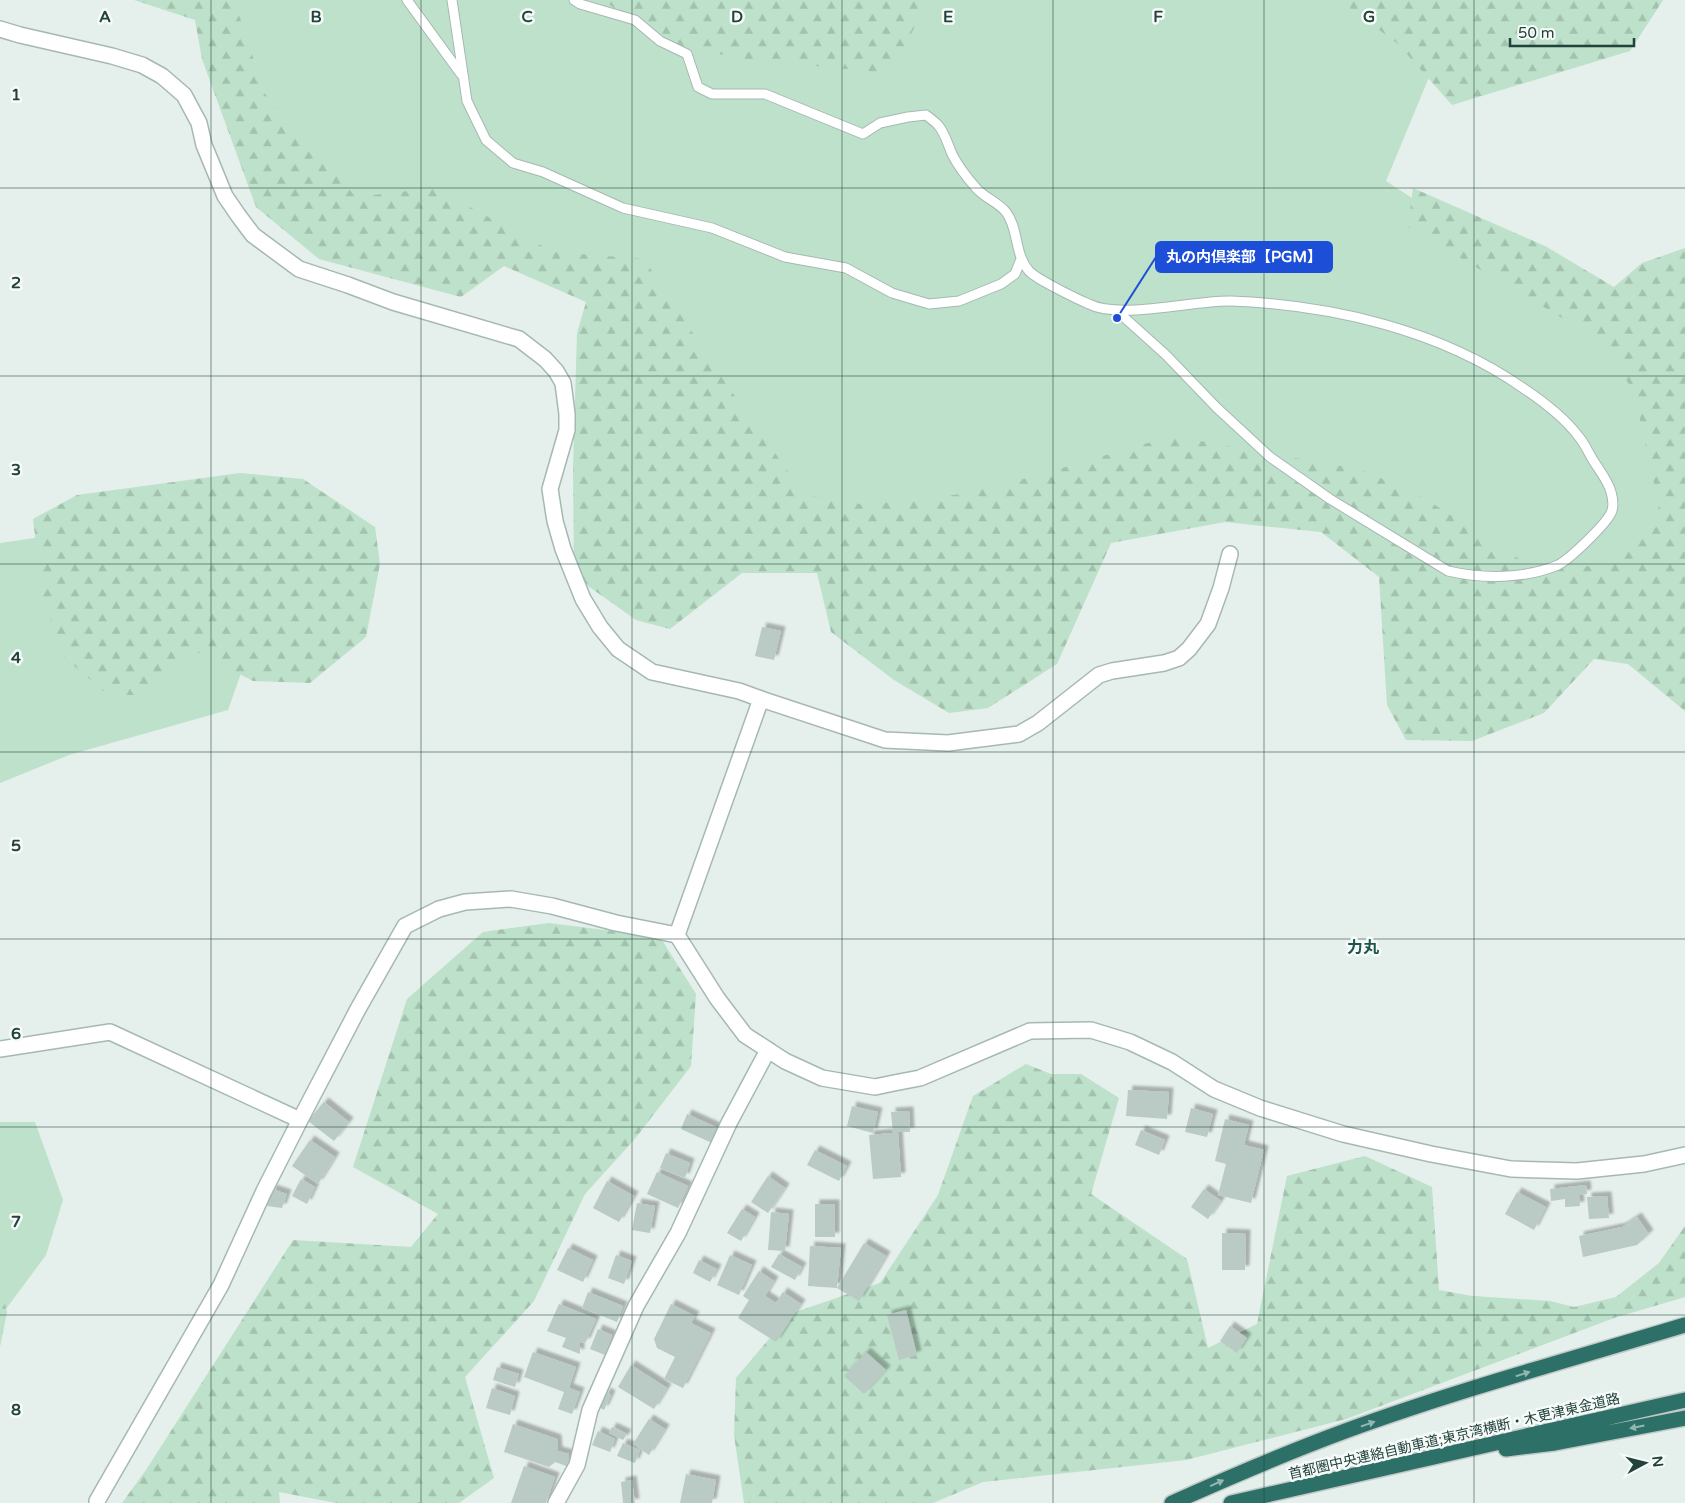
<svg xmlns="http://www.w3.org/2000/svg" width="1685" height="1503" font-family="'Varela Round','Noto Sans JP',sans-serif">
<defs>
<pattern id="forest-firs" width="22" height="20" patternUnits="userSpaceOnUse" patternTransform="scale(1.25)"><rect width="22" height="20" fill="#bde1ca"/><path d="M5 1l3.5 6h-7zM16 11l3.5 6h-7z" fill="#a2c2ae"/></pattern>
<filter id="shadow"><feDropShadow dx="4.5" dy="-4.5" stdDeviation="1" flood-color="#0004"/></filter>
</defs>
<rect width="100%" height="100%" fill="#e5efeb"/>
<path fill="#bde1ca" d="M206,0h1191l42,53 -53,128 156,102 143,69v225l-177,63 -235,-152 -510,44 -150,-247 -324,-92z
M90,530l176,72 -38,108 -159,45 -69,28v-240z
M0,1122h35l28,78 -17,55 -46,62z"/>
<path fill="url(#forest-firs)" d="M134,0h98l3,3 30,91 91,103 79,-9 118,64 91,7 83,126 77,109 62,11 96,-11 69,-17 141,-41 191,34 61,28 114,73 82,-8 39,-56 -25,-115 -33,-51 -193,-114 5,-39 132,58 69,41 28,-24 43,-15v463l-57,-47 -34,-5 -50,54 -72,28 -66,-1 -19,-35 -8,-128 -58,-45 -96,-10 -114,21 -54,121 -69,44 -39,5 -55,-33 -63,-48 -14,-59h-75l-72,56 -34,-9 -62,-44 -1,-107 4,-136 9,-31 -82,-36 -43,31 -142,-38 -63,-52 -54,-148 -7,-39z
M603,0h327l-41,73 -147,-14 -82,-18z
M1339,0h324l-33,51 -178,54 -54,-61z
M240,473l63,6 72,48 5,37 -14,73 -56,46 -57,-2 -66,-34 -41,48h-38l-43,-37 -22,-59 -10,-80 44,-24z
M549,923l111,14 36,57 -5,72 -57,74 -49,54 -51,107 -69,76 29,101 -35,25h-123l-57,-11 1,11h-158l24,-33 147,-230 118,7 27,-33 -85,-47 54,-168 76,-67z
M1026,1064l25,10h30l38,24 -28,96 96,65 21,89 49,-24 30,-148 78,-20 67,31 7,103 33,6 78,5 24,6 42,-10 43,-34 26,-37v71l-71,21 -268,101 -160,41 -203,22 -50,21h-189l-10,-68 2,-57 54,-64 90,-31 58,-88 35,-99z
M0,1285l7,27 -7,35z"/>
<path fill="#bacac4" filter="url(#shadow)" d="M762,627l19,4 -7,29 -19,-4z
M1128,1090l41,2 -2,27 -41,-3z
M324,1102l25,20 -15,19 -26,-20z
M852,1106l26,6 -5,21 -26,-7z
M1191,1108l22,6 -6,23 -22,-5z
M909,1111l1,21h-12l3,45 -28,2 -4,-44 24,-2 -2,-21z
M687,1114l31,14 -6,15 -31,-14z
M1225,1119l24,6 -5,20 20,5 -13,53 -33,-8 8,-31 -11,-3z
M1141,1130l24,10 -6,15 -24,-10z
M310,1140l25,17 -17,27 -26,-18z
M815,1150l32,16 -8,15 -32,-16z
M666,1153l24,10 -5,15 -25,-10z
M657,1172l31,14 -10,22 -31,-14z
M768,1176l17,12 -17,25 -17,-11z
M301,1179l14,8 -8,17 -15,-8z
M607,1181l27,15 -15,26 -26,-14z
M1586,1185l1,9 -8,1 1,11 -15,1v-8l-14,2 -1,-12z
M272,1189l15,5 -5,14 -15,-2z
M1204,1189l17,12 -13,18 -17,-12z
M1517,1192l29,15 -12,23 -29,-16z
M1607,1196l2,22 -20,1 -2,-22z
M637,1203l18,3 -5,27 -18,-3z
M815,1204h20v33h-20z
M742,1209l13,8 -14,24 -14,-8z
M771,1212l18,2 -4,37 -17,-1z
M1637,1217l12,17 -12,11 -54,12 -4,-21 43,-9z
M1222,1233l24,1 -1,36h-23z
M864,1243l22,13 -27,45 -22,-13z
M810,1246l31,2 -4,40 -29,-2z
M568,1248l25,12 -10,22 -26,-12z
M779,1254l23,13 -7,13 -24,-13z
M616,1255l16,6 -8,23 -16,-6z
M730,1255l22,10 -13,30 -22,-10z
M699,1260l18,9 -7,13 -17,-9z
M759,1271l15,10 -9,15 11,7 7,-11 18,12 -25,38 -38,-24 11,-18 -6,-4z
M588,1292l35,14 -6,16 -35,-14z
M559,1304l37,15 -10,23 -6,1v11l-18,-7 4,-9 -19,-7z
M671,1304l24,12 -4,7 20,10 -28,55 -19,-9 11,-22 -18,-9 -3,-9z
M906,1310l11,45 -18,5 -12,-45z
M1230,1326l17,12 -10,15 -17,-12z
M598,1329l14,6 -7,20 -15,-6z
M533,1352l43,15 -7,21 11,4 -8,22 -14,-5 6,-17 -40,-15z
M866,1352l20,18 -22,24 -20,-18z
M631,1365l36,23 -13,21 -36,-22z
M497,1367l22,7 -4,13 -22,-7z
M492,1388l23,8 -5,19 -24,-7z
M606,1392l5,3 -7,15 -5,-3z
M649,1419l16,10 -16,26 -16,-11z
M513,1424l44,15 1,12 11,3v13l-14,-5 -6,5 -45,-15z
M612,1427l15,7 -4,6 -14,-7z
M598,1431l17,8 -5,13 -18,-7z
M623,1443l17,7 -5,13 -18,-7z
M524,1466l31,11 -9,26h-35z
M686,1474l30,6 -4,23h-32z
M632,1480l3,23h-12l-2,-21z"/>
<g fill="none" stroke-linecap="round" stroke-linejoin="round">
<defs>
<path id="service" d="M407,0l54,74
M452,0l15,101 19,39 27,23 30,9 80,36 89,20 73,29 61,11 46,25 37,11 30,-3 42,-17 14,-10 6,-15
M574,0l6,4 55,16 25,21 27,13 11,33 14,7h53l98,40 17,-11 28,-6 18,-2c4,3 9,7 12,10 7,8 10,20 14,29 6,12 16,25 25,35 8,9 21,13 29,23 13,17 8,42 23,59 7,8 48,28 60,33 31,16 105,-4 142,-3 101,4 209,29 292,87 21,14 41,29 56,49 6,7 9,15 14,23 6,10 15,21 18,32 2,7 3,15 0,21 -6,12 -41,46 -53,52 -33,14 -75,14 -110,6l-118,-72 -60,-42 -53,-49 -51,-53 -50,-45"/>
<path id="minor" d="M761,699l124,41 63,3 71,-9 19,-11 61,-48 13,-4 52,-8 15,-5 10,-9 19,-25 13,-36 9,-34
M0,1049l110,-17 190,88
M97,1501l124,-216 43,-94 36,-71 58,-111 47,-83 34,-17 26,-7 46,-3 41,7 64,17 61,12
M556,1503l21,-38 13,-55 46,-104 42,-73 51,-110 39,-73"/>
<path id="tertiary" d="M0,29l20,6 92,21 30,9 20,11 22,19 15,28 5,22 21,51 13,19 15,20 46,34 49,16 45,17 126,37 26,20 11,12 7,12 4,31v16l-17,59 5,32 8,28 20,50 17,28 18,22 34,23 87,19 22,8 -84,236 40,63 28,37 40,26 37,17 53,9 19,-4 26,-5 110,-47 61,-1 39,12 42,20 42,27 46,19 83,26 88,20 80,15 66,2 67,-7 41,-9"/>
<path id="motorway" d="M1506,1449l49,-6 130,-25
M1172,1503c58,-26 116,-51 176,-73 110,-40 224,-71 337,-105
M1231,1503l454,-103"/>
</defs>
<use href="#service" stroke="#a7b8b3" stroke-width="11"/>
<use href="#minor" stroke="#a7b8b3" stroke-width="18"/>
<use href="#tertiary" stroke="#a7b8b3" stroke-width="18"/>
<use href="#motorway" stroke="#c1cac8" stroke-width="18"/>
<use href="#service" stroke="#fff" stroke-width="9"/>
<use href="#minor" stroke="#fff" stroke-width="15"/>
<use href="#tertiary" stroke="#fff" stroke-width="15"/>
<use href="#motorway" stroke="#2d7068" stroke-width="15"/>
</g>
<defs><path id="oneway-solid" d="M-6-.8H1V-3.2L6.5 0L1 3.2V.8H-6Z" transform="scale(1.25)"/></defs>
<g fill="#92b6b0">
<use href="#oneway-solid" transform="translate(1523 1374) rotate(-17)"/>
<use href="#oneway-solid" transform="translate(1368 1424) rotate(-19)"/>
<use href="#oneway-solid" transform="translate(1637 1427) rotate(169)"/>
<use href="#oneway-solid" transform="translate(1217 1483) rotate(-24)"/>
</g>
<path fill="none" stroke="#23423c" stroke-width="1" stroke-opacity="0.55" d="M211,0v1503M421,0v1503M632,0v1503M842,0v1503M1053,0v1503M1264,0v1503M1474,0v1503M0,188h1685M0,376h1685M0,564h1685M0,752h1685M0,939h1685M0,1127h1685M0,1315h1685"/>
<g text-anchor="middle" stroke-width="5" stroke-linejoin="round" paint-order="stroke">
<g font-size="14" fill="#23423c" stroke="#f6fbf9">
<text transform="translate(1454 1436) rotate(-13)" y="5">首都圏中央連絡自動車道;東京湾横断・木更津東金道路</text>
</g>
<g font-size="16" font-weight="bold" fill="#1d564d" stroke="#f6fbf9">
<text x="1363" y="953">力丸</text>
</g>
</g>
<g font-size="16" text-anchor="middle" font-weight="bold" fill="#23423c" stroke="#f6fbf9" stroke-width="5" stroke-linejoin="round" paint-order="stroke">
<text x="105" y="22">A</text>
<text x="316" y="22">B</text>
<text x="527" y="22">C</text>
<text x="737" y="22">D</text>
<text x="948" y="22">E</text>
<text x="1158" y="22">F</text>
<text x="1369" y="22">G</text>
<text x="16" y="100">1</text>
<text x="16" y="288">2</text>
<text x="16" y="475">3</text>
<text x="16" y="663">4</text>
<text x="16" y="851">5</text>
<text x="16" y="1039">6</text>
<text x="16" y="1227">7</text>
<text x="16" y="1415">8</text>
</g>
<path fill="none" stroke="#1d4ed8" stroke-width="2" d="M1117 318L1156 257"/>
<circle fill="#1d4ed8" stroke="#f6fbf9" stroke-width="2" cx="1117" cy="318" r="5"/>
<rect fill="#1d4ed8" stroke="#1d4ed8" stroke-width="2" x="1156" y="242" width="176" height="30" rx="5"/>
<g font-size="15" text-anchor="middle" font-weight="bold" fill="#fff">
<text x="1244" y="262">丸の内倶楽部【PGM】</text>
</g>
<g transform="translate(1645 1463) rotate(83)" stroke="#f6fbf9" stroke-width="4" paint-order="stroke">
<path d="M0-4L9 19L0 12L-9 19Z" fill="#23423c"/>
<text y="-8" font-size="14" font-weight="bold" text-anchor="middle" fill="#23423c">N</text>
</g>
<path d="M1510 38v8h124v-8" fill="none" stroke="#23423c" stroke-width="2.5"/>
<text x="1518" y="38" font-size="15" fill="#23423c" stroke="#f6fbf9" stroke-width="4" paint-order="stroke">50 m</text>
</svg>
